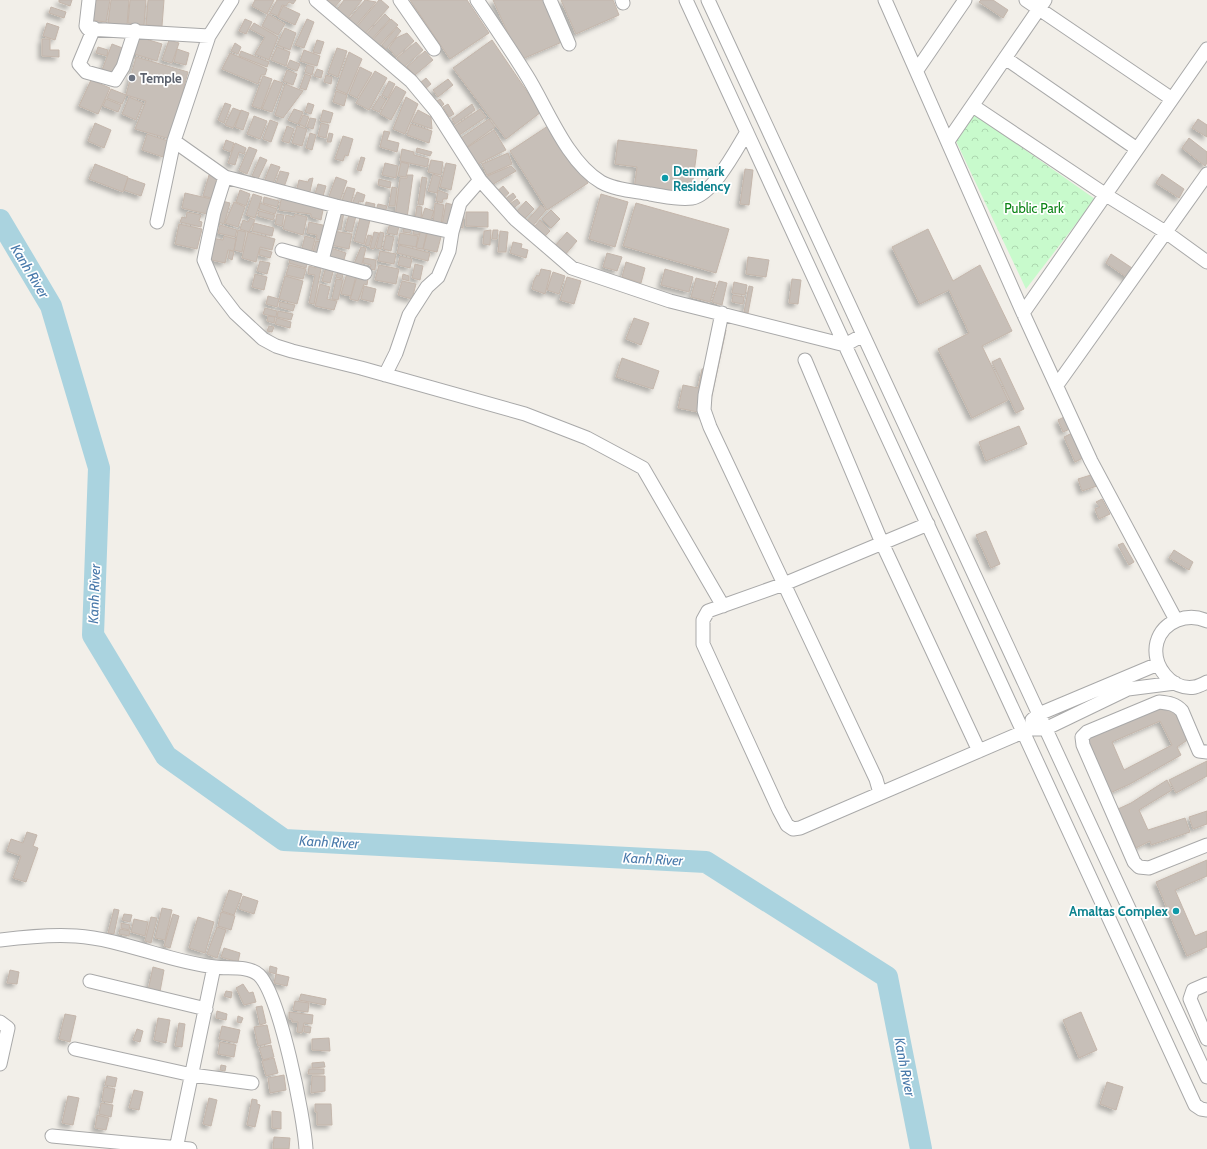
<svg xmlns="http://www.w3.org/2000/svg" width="1207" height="1149" font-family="Cabin,sans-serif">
<defs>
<pattern id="park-crowns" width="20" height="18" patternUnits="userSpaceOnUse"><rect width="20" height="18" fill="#c8facc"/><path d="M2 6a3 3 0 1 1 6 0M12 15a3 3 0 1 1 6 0" fill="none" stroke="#acd6af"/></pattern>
<filter id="shadow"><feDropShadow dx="-3.5" dy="3.5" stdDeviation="2" flood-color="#0004"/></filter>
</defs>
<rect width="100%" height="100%" fill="#f2efe9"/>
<path fill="url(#park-crowns)" d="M971,112l124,87 -69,90 -71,-150z"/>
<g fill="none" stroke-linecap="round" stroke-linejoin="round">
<path stroke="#aad3df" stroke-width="22" d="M0,220l51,86 48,162 -6,167 73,121 118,84 422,22 181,115 34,172"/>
</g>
<path fill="#c7bfb8" stroke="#c4b6ab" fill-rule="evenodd" filter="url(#shadow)" d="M59,0h13l-2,6 -11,-4z
M94,0h16l-4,22 -16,-2z
M111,0h18l-2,25 -19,-2z
M130,0h16l-2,25 -16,-2z
M148,0h16l-2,26 -16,-1z
M255,0h19l-7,14 -15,-8z
M277,0h19l-3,4 -4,-2 -3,4 -4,-1 -4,11 -8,-3z
M324,0h17l-8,9z
M344,0h18l-15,19 -11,-8z
M365,0l11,2 -23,27 -7,-6z
M379,0h2l8,7 -26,29 -8,-7z
M410,0h57l22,33 -39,26z
M493,0h52l17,42 -42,18z
M561,0h52l6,15 -43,19z
M981,0h12l15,10 -5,8 -24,-16z
M283,6l17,8 -5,11 -17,-8z
M51,7l15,5 -2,6 -15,-5z
M268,14l17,10 -7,11 -16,-9z
M385,14l5,5 -20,22 -5,-5z
M245,19l7,3 -6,12 -7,-3z
M307,19l7,3 -10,26 -9,-3z
M391,19l7,6 -21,23 -6,-6z
M47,23l12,4 -4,13 -12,-4z
M254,23l24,14 -9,23 -14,-6 10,-17 -15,-8z
M397,27l4,4 -15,18 -4,-4z
M285,28l11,5 -6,17 -13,-5z
M407,33l7,8 -18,16 -7,-9 7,-10z
M136,36l26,8 -5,17 -26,-8z
M42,39h8v11h9v7l-17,-1z
M169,40l10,3 -7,20 -10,-3z
M317,40l7,2 -4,12 -7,-2z
M492,40l49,72 -35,27 -53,-71z
M416,42l7,8 -19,17 -7,-9z
M235,43l6,4 -3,7 -7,-3z
M112,44l13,5 -10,26 -13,-5z
M98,47l10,3 -1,6 -11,-3z
M277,47l13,5 -4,14 -15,-6z
M337,48l10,3 -9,26 -10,-4z
M177,49l12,4 -3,12 -12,-3z
M304,50l16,6 -3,10 -17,-5z
M241,51l28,11 -2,5 -28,-11z
M425,51l8,9 -18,15 -8,-8z
M349,52l13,7 -15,35 -11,-5z
M230,53l37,16 -2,6h-4l-3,9 -36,-15z
M136,57l52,15 -18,67 -35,-10 11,-28 -20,-6z
M290,60l10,4 -3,7 -10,-4z
M307,65l7,2 -2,8 -7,-3z
M360,67l12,6 -15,25 -8,-4z
M317,69l6,2 -2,7 -7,-2z
M287,70l10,4 -4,11 -10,-4z
M375,71l12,7 -18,32 -13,-7z
M305,74l6,2 -5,14 -6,-2z
M326,75l6,2 -1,7 -7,-2z
M263,76l9,3 -11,30 -9,-3z
M426,78l5,6 -6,5 -5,-6z
M448,79l5,6 -15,12 -5,-7z
M91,80l19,8 -12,26 -19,-8z
M274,80l9,3 -11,29 -10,-3z
M389,81l6,3 -7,14 -6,-3z
M285,84l18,7 -20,27 -8,-3z
M396,86l10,6 -15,28 -11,-6z
M111,89l15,6 -4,9 -15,-6z
M336,91l11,4 -3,11 -11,-4z
M380,96l6,4 -7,12 -7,-3z
M129,97l14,6 -7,17 -14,-6z
M406,97l12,7 -13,30 -12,-5z
M106,99l15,6 -3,7 -15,-6z
M440,99l4,5 -5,5 -5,-6z
M225,103l6,2 -7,18 -6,-3z
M308,103l6,2 -3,9 -6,-2z
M448,104l6,10 -5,3 -6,-10z
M472,104l3,6 -20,14 -3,-5z
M233,108l8,3 -8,17 -8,-3z
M294,109l9,3 -5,12 -10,-4z
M480,109l6,8 -28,19 -6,-8z
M241,110l8,3 -6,17 -8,-3z
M323,110l10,3 -3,10 -10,-2z
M418,110l13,7 1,12 -20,-7z
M303,115l6,2 -4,10 -6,-3z
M254,116l13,5 -7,18 -13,-5z
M310,118l6,1 -3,10 -6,-2z
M489,119l6,8 -31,22 -6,-9z
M1198,119l9,6v12l-15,-9z
M270,120l8,3 -7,19 -8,-3z
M95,123l16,7 -7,18 -16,-7z
M321,123l8,2 -3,13 -8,-2z
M411,124l21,7 -3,12 -22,-8z
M551,124l37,59 -41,27 -37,-59z
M287,126l7,3 -5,14 -7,-2z
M297,126l10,3 -5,17 -10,-3z
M494,130l12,20 -32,16 -9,-17z
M384,131l6,1 -3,8 12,3 -2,9 -17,-5z
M310,133l6,2 -4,15 -6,-2z
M329,133l4,1 -2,8h-4z
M147,134l21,7 -5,16 -21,-7z
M343,136l10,3 -5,17 -3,-1 -2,6 -8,-2z
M1189,138l18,14v11l-2,3 -23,-18z
M226,140l8,3 -3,9 -8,-3z
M618,140l79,10 -6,46 -57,-7 3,-22 -22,-3z
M235,143l11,5 -2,6 -5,-2 -4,13 -7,-2z
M249,147l8,3 -10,24 -8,-4z
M417,148l15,4 -2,4 -14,-4z
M402,149l12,3v3l15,4 -2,8 -27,-6z
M508,153l4,11 -25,11 -5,-11z
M260,157l7,3 -9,19 -6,-3z
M361,157l4,1 -4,13 -4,-1z
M431,160l12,2 -2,13 -13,-3z
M401,162l8,2 -3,13 -8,-1z
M385,163l13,3 -2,12 -14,-3z
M446,163l10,2 -5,25 -11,-3z
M95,164l33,13 -5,15 -34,-13z
M271,164l9,3 -8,19 -8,-4z
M511,166l5,5 -26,15 -5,-9z
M745,169l8,1 -4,35 -9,-1z
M280,171l9,2 -6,17 -8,-3z
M433,174l8,3 -4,16 -9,-2z
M1162,174l22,15 -5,9 -23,-15z
M209,175l9,3 -7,20 -8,-2z
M407,175h6l-6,43 -12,-1 5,-39h7z
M336,177l11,4 -8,22 -11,-4z
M422,177l5,1 -4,27 -5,-1z
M128,178l17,6 -4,12 -17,-6z
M313,178l-4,18 -13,-4 3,-12 9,2 1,-3z
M379,179l12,3 -1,6 -12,-3z
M318,184l8,2 -3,10 -8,-2z
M503,186l6,7 -8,7 -6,-7z
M347,187l8,2 -5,17 -9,-3z
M392,187l5,1 -2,18h-6z
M240,190l10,4 -4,12 -10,-4z
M438,190l10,4 -1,5h-4l-1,4 -6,-2z
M357,192l8,3 -2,7 -4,-1 -2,8 -6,-2z
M185,193l26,6 -4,15 -25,-6z
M513,193l3,4 -9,8 -4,-4z
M253,194l9,3 -7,21 -9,-3z
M601,194l27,8 -13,45 -26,-8z
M282,195l42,10 -3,15 -10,-3v-3l-32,-4z
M264,197l15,4 -2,6 -14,-4z
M517,199l3,4 -9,7 -4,-4z
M222,201l8,2 -6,21 -8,-3z
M526,201l8,8 -12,12 -8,-7z
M234,202l11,5 -7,20 -13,-4z
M366,202l9,2 -2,8 -8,-2z
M260,203l17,6 -2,5 -16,-5z
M435,203l9,2 -3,20 -8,-1z
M446,203l8,2 -4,22 -8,-2z
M636,203l93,26 -13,44 -93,-27z
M378,204l9,2 -3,10 -9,-2z
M541,205l5,5 -16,19 -6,-5z
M417,206l5,1 -1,12h-6z
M425,208l9,3 -4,12 -9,-3z
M551,210l9,9 -9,9 -9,-9z
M259,211l16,4 -2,5 -15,-4z
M337,211l7,1 -3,18 -9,-2z
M464,211l-1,17 -9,-2z
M187,212l14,3 -2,6 3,1 -1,5 -21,-5 2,-5 4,1z
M466,212h22v15l-22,-1z
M277,214l7,1 -2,11 -7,-2z
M295,214l12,3 -4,18 -20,-6 3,-14 8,2z
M349,214l7,2 -4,16 -7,-2z
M250,218l5,2 -6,12 -9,-3 3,-9 5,2z
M360,218l10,2 -6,24 -10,-3z
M540,220l10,11 -8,8 -10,-9z
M309,222l18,4 -3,15 -8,-2 1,-4 -10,-2z
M254,223l20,5 -2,8 -20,-5z
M390,223l9,3 -2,9 -10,-2z
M405,223l7,2 -2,8 -7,-1z
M179,224l23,5 -5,20 -22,-5z
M220,225l17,5 -2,7 -17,-4z
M414,227h6l-1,8 -6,-1z
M421,229l6,2 -4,18 -7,-1z
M928,229l25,52 27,-16 32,66 -30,15 26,54 -36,18 -34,-69 31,-16 -20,-43 -29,14 -28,-57z
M238,230l8,2 -4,20 -8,-2z
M428,230l14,3 -5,19 -14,-3z
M491,230l-1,15 -7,-1 1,-13z
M493,230h5l-1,9h-5z
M333,231l19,3 -3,15 -18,-4z
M500,231l8,1 -2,20h-8z
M248,232l27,7 -3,11 -12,-3 -4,15 -14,-4z
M374,232l5,1 -5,16 -4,-1z
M380,232l4,1 -3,16 -5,-1z
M567,232l10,9 -13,15 -10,-9z
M400,233l18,3 -2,11 -18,-3z
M368,235l4,1 -3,10 -4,-1z
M386,235l8,2 -3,14 -8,-2z
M224,236l12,3 -2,12 -6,-1 -3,13 -18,-4 5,-21 11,2z
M305,236l10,3 -4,15 -10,-2z
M316,241l8,2 -3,15 -9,-2z
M513,242l9,2 -1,4 7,2 -2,8 -16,-5z
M399,245l31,8 -2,8 -31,-8z
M361,247l5,1 -5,20 -8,-2z
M331,248l15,5 -3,10 -15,-5z
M260,249l12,3 -2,6 -11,-3z
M230,250l4,2 -2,8 -4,-2z
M380,251l16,3 -2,10 -16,-3z
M607,253l15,4 -5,14 -14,-4z
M1111,254l24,16 -6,9 -23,-16z
M291,255l17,5 -2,8 -17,-5z
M400,256l12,3 -2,9 -12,-3z
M748,257l21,3 -3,17 -20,-3z
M364,258l12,2 -1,10 -5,-1 1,-4 -8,-2z
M260,261l10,2 -3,11 -10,-3z
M626,262l19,6 -4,15 -19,-6z
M317,263l5,1 -8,40 -5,-1 6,-28 -7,-1 1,-8 7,2z
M327,263l8,2 -5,18 -8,-2z
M415,264l8,2 -3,14 -8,-2z
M289,265l17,4 -3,10 -17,-4z
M379,265l20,4 -3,15 -21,-4z
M339,268l5,1 -2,10 -6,-2z
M541,269l10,2 -6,23 -13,-5 2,-9 3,-5 2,1z
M665,269l28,8 -4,15 -28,-7z
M553,272l12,4 -6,18 -12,-4z
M347,273l9,3 -5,20 -10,-2z
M255,274l12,3 -3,13 -12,-3z
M403,274l6,2v5l-7,-2z
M285,276l18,5 -6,23 -18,-5z
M357,276l11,3 -1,6 -3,-1 -6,17 -8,-2z
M567,277l14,4 -7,23 -14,-4z
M696,278l20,5 -6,19 -19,-5z
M336,279l7,1 -5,20 -6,-1z
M792,279l9,1 -3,24 -9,-1z
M402,281l14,3 -4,15 -14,-4z
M719,281l8,2 -5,22 -10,-3z
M734,282l13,3 -2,10 -13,-2z
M320,284l10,3 -3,12 10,2 -3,9 -19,-4z
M364,286l12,3 -3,13 -12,-3z
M749,286l4,1 -5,26 -4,-1z
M733,295l11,2 -1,7 -11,-2z
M268,296l11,3 -2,8 -11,-3z
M280,302l15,3 -2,6 -14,-4z
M265,308l12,3 -1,6 -13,-3z
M278,311l15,3 -2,6 -14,-3z
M268,316l7,1 -1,6 -7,-2z
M277,318l14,4 -1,6 -15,-4z
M634,318l15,5 -8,22 -15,-6z
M269,326l5,1 -2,5 -5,-1z
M718,328l8,2 -18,84 -30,-6 5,-23 15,3 4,-19 9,-2z
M622,358l37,13 -6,18 -37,-12z
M1000,358l24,51 -8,4 -24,-51z
M1064,417l6,12 -7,3 -5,-12z
M1019,426l8,18 -41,17 -7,-19z
M1074,432l11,25 -10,5 -11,-25z
M1094,474l3,12 -15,5 -4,-12z
M1102,499l8,15 -11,5 -4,-10 5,-2 -4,-5z
M986,531l14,33 -9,4 -15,-33z
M1123,543l11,19 -5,3 -11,-20z
M1174,550l19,12 -4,8 -20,-12z
M1162,705l10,3 17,31 -12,8 4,8 -51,29 -20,9 -24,-55zM1160,721l12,24 -48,25 -12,-28z
M1207,761v15l-31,17 -7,-13z
M1167,780l5,10 -33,20 9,20 37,-12 5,14 -39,13 -1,-4 -14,7 -18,-39 13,-6z
M1207,811v13l-14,5 -4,-12z
M27,832l10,3 -4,11 5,2 -12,34 -13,-4 8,-22 -14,-5 4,-12 12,4z
M1207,860v16l-32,14 20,46 12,-5v16l-20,9 -31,-74z
M229,890l13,4 -8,21 -12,-4z
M243,896l15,5 -4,13 -15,-5z
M162,908l10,2 -7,30 -10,-2z
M114,909l5,1 -5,24 -6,-1z
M221,912l14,4 -4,14 -13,-4z
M124,914l8,1 -2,7 -8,-2z
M173,914l6,2 -9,32 -6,-2z
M151,917l6,1 -6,25 -6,-2z
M198,917l16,5 -9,31 -16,-5z
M134,919l14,3 -3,14 -14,-4z
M121,923l9,2 -1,5 -8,-2z
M217,927l9,3 -9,28 -10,-4z
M120,929l10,2 -1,5 -10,-2z
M224,948l16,5 -2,9 -17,-5z
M270,966l7,2 -1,6 -7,-2z
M153,967l11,3 -5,27 -12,-2z
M10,970l9,2 -2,12 -10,-1z
M276,974l13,3 -2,9 -13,-3z
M243,984l6,9 4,-1 3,10 -12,3 -8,-17z
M226,991l6,1 -1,6 -7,-2z
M301,994l25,5 -1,6 -26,-5z
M295,1001l14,2 -1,9 -15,-2z
M262,1006l4,17 -6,2 -4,-18z
M217,1011l10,3 -1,6 -10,-2z
M289,1012l24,3 -1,9 -8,-1 -2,10 -5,-1 1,-10h-6v-3h-3z
M1081,1012l16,38 -18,8 -16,-38z
M65,1014l11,2 -6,26 -11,-3z
M238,1016l5,2 -2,5 -4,-1z
M158,1018l12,2 -4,23 -12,-3z
M179,1023l6,1 -3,23 -7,-1z
M267,1025l4,18 -13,3 -4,-19z
M222,1026l18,4 -3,13 -18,-4z
M304,1026l7,1 -1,6 -6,-1z
M137,1029l6,2 -3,11 -7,-2z
M329,1038l1,13 -18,-1v-11z
M220,1042l16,3 -2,12 -16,-3z
M271,1045l3,12 -11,3 -4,-12z
M274,1058l4,15 -12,3 -4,-15z
M324,1062l1,5 -13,1v-5z
M221,1065l5,1 -1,5 -5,-1z
M309,1069h15v5h-16z
M284,1075l2,15 -16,3 -2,-15z
M107,1076l10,2 -2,9 -10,-2z
M312,1076h13v15l-14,2z
M1107,1082l16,5 -7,23 -16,-6z
M104,1087l11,2 -3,14 -10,-2z
M134,1090l9,2 -4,18 -10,-2z
M68,1096l11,2 -6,27 -11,-2z
M209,1098l8,2 -6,26 -8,-2z
M252,1099l5,1v4l3,1 -5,22 -8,-2z
M101,1103l12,2 -2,12 -12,-3z
M315,1104h16l1,21h-15v-13h-2z
M272,1111l9,1v17l-9,-1z
M97,1115l12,3 -3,12 -11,-2z
M274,1137l16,1 -1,11h-16z"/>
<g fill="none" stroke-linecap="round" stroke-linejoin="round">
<defs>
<path id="minor" d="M89,0l-3,26 2,3 121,7
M316,0l95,81 25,30 44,69 35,39 57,49 98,33 175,44 18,-10
M400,0l34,49
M477,0c17,25 34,50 50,76 20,32 40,86 74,106 14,8 34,9 49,12 14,2 28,6 42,4 21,-3 45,-50 55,-66
M550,0l19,44
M622,0l1,3
M686,0l509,1105 6,4 6,1
M708,0l499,1077
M885,0l138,313 68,148 85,159
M1026,0l146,99
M94,28l-15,36 7,8 29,8 8,-13 12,-37
M1005,58l132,91
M917,70l48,-70
M973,106l133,89 61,38 40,29
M174,141l51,36 111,29 116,26 8,-29 20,-23
M948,141l97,-141
M225,177l-11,35 -10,48 12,28 19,25 28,26 13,7 16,5 69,17 164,46 62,24 56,30 80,138
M157,222l17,-81 35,-105 23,-36
M282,250l83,23
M322,260l14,-54
M722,313l-17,82 -1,15 6,17 166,352 4,14
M1023,313l184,-264
M805,360l77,183 97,208
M385,375l11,-22 13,-38 18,-28 11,-10 11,-26 3,-19
M1057,385l150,-211
M928,524l-144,60 -76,27 -5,9v24l76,166 8,15 6,4 7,-1 223,-96
M1207,621c-19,-9 -44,0 -50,21 -6,23 14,49 38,45 4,-1 8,-3 12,-5
M1032,720l7,-6 119,-50
M1022,729h23l83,-40 47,-6
M1207,752l-8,-1 -17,-40c-6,-7 -13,-8 -23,-9l-72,30 -5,5 1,8 51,117 5,5 10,1 58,-23
M0,940c24,-3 51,-6 76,-4 46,3 93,26 139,31 13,2 33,-2 44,8 21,21 45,141 47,174
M90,981l116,28
M1207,984l-14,6 -3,9 17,40
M0,1022l8,6 -8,36
M75,1049l117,26 60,8
M52,1136l138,13
M176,1149l38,-182"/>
</defs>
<use href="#minor" stroke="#a9a9a9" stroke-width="15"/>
<use href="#minor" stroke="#fff" stroke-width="13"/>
</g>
<circle fill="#6b7280" stroke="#fff" stroke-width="1.5" cx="132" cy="78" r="4"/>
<g fill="#0f9aa8" stroke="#fff" stroke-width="1.5">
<circle cx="665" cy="178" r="4"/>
<circle cx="1176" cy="911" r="4"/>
</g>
<g text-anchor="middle" stroke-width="3.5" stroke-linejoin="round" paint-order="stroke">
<g font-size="13" font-weight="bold" fill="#5b616d" stroke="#fff" text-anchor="start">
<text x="140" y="83">Temple</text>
</g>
<g font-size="13" font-weight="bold" fill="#0d838f" stroke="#fff" text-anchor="start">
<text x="673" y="176">Denmark<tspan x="673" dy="15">Residency</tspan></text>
<text x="1168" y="916" text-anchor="end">Amaltas Complex</text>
</g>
<g font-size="13" fill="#0c8416" stroke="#fff">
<text x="1034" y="213">Public Park</text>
</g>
<g font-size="14" font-style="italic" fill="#4a7aab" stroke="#fff">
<text transform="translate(30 271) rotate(59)" y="5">Kanh River</text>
<text transform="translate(94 594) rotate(-88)" y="5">Kanh River</text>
<text transform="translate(329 842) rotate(3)" y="5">Kanh River</text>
<text transform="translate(653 859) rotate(3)" y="5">Kanh River</text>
<text transform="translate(905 1067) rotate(79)" y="5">Kanh River</text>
</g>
</g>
</svg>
